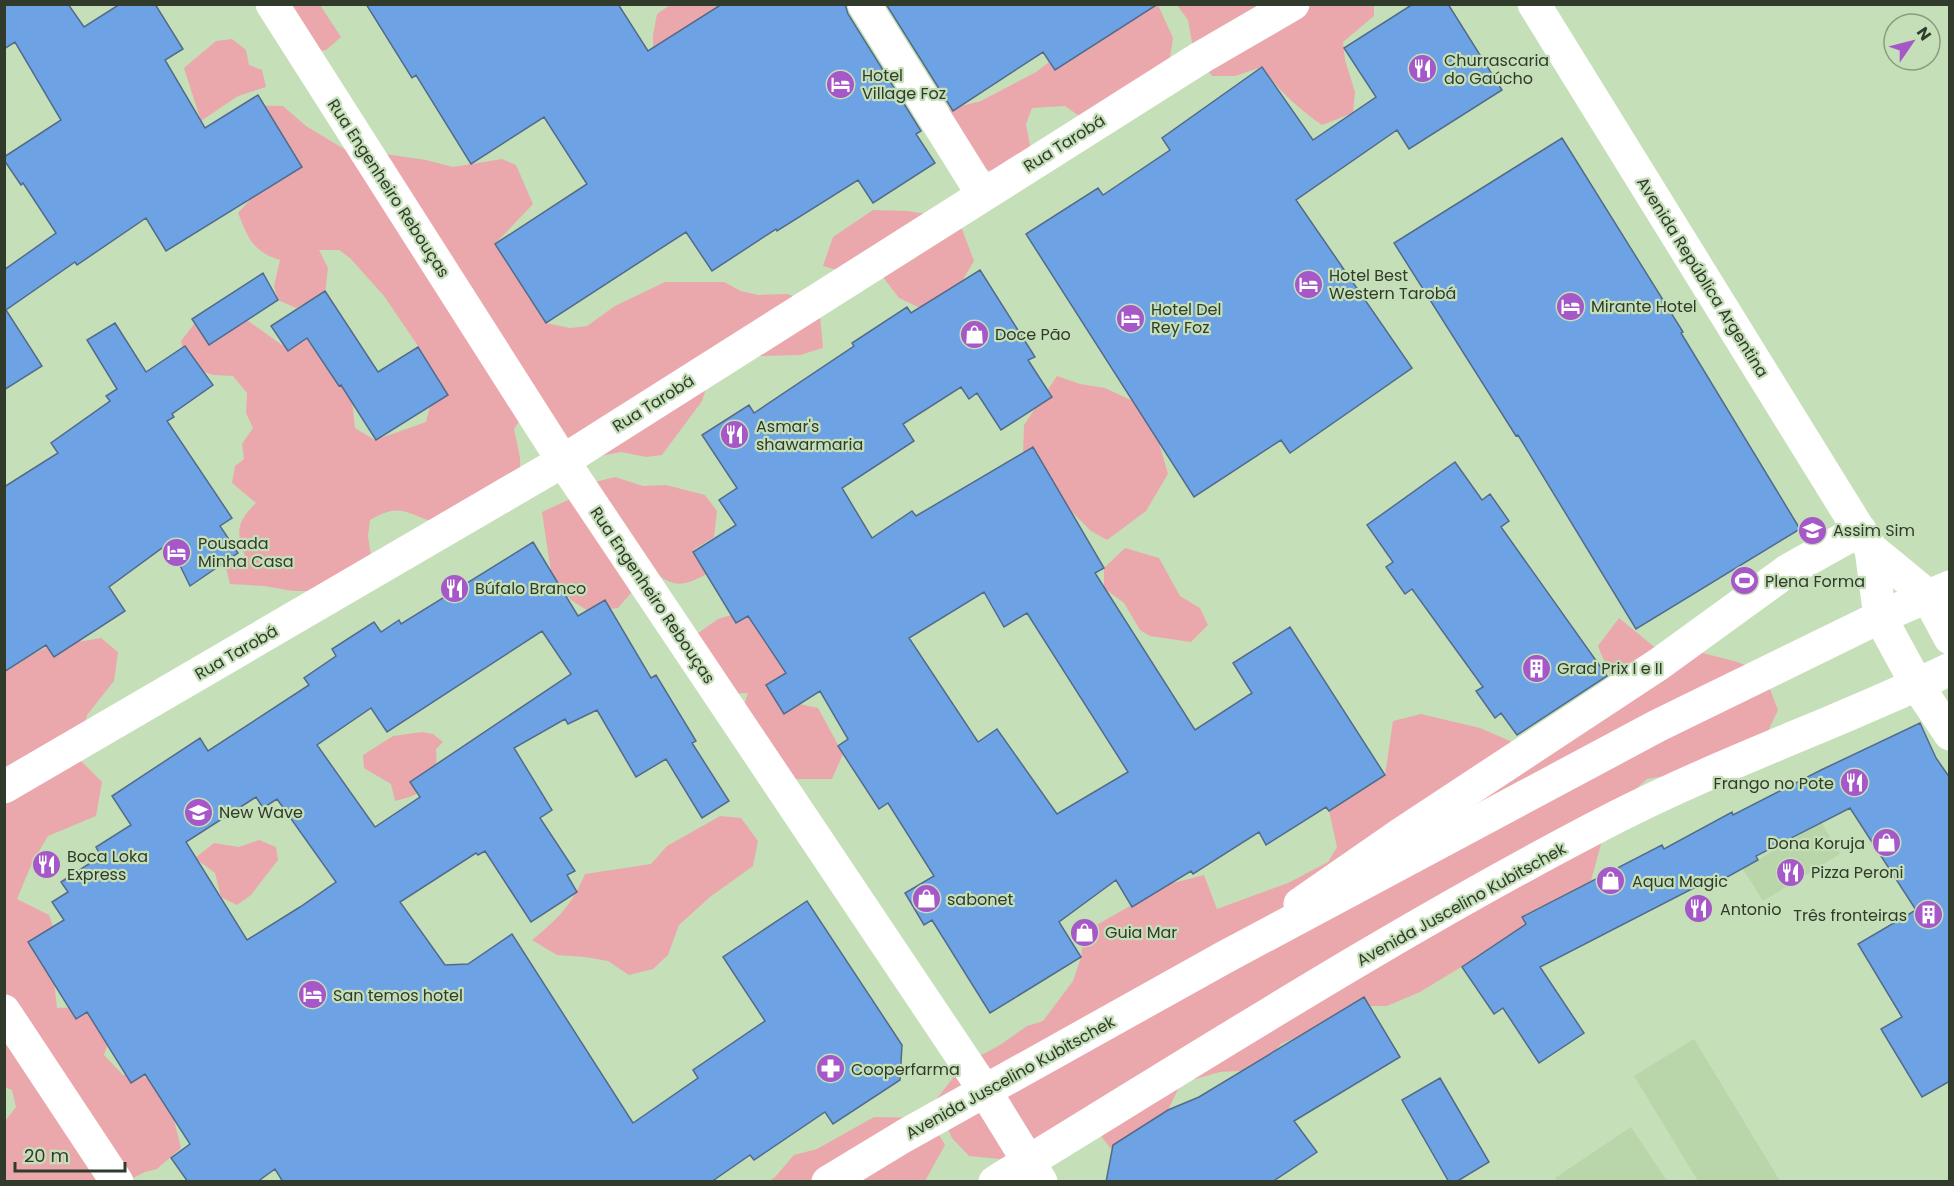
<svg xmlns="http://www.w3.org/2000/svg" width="1954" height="1186" font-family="Poppins,sans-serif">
<rect width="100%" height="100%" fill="#c5dfb8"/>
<path fill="#b8d6a9" d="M1821,822l19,32 -77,47 -20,-32z
M1694,1039l86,142h-82l-64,-105z
M1631,1127l36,54h-109l-3,-3z"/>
<path fill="#eba8ac" d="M1154,4l4,1 15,33 -4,27 -80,58 -24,-17 -33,2 -6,16 5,27 -19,21 -25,-2 -30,-9 -8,-52 32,-8 55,-29 58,-44z
M271,5h49l21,32 -15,13 -16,3z
M670,5h60l-77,56v-26l4,-21z
M1177,5h197v11l-31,26 2,18 10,32 -2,21 -31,12c-23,-16 -44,-35 -60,-58l-27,9h-23l-19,-28 -5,-28z
M232,39l14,11 3,15 13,5 4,17 -28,9 -37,25 -17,-53 32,-27z
M245,105l38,1 23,20 48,29 31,-1 41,6 27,7 49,-8 14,6 17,39 -38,40 51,79 24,5 17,-2 28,-20 50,-24h59l17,9 17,4 30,-1 11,5 21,17 3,32 -23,7 -43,1 -46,17 -9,28 -40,54 -16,2 -25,-5 -30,6 -67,-44 -10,15 6,28v22l-87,43c-29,-10 -34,-19 -63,-2l-2,16 3,20 -57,35h-21l-29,-5 -34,-2 -5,-20 20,-8c-9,-25 -9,-33 11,-53l-24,-20 3,-17 9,-7 -2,-15 11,-16 -7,-15 1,-20 -14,-17 -20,-1 -27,-10 -5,-24 17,-22 35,-9 49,35 19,-9 26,10 25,54 3,28 20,12 51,-18 4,-16 -20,-24 8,-15v-21l-34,-50 -34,-38 -11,-8h-20l9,18 -3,26 -29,14 -18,-8 -4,-14 6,-26c-27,-8 -32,-22 -42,-47l22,-24z
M873,210l35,1 30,5 24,13 12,32 -12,20 -42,27 -21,-10 -16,-21 -29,-2 -31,-9 10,-29z
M1057,376l23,8 25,4 28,13 25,38 10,35 -22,37 -39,29 -16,-9 -21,-21 -26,-20 -21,-37 1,-28z
M615,477l28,9 23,-1 39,10 12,16 -3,26 -21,13 14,24c-24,12 -32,15 -54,-3l-16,15 -19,22 -30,3 -17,-11 -20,-28 -9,-60 28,-13 25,-17z
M1125,548l34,10 21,38 20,12 8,17 -17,17 -41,-6 -10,-6 -16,-27 -20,-15v-20z
M758,607l43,26 -15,65 13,6 19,4 25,46 -11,25h-38l-51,-70 5,-16 -23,1 -31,-58 24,-17z
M1619,618l39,32 13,-5 63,16 29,10 15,39 -17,36 -83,28 -31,5 -33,30 -13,24v11l-13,48 -85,75 -37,-3 -46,28 -33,14h-24l-22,12 -60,26 -23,26 -38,2 -39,11 -13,27 -53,44 -18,-23 -86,29 -42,-4 -17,-18 -17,-37 28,-36 37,-20 27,-19 16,-5 30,-40 8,-24 3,-25 85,-48 35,-9 13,34 71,-26 40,-21 9,-15 -8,-36 56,-36 8,-54 28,-7 59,14 46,20 88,-63 -16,-39z
M101,638l17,14 -4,29 -27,34 -9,43 24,24 -6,34 -48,20 -16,27 -15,36 32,16 14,38 -9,27 3,28 27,-1 24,36 -4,12 19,20h19l7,5 24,36 8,32 -24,21 -12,3 -18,9h-121l-1,-60 11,-14 -4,-17 -7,-3v-415l25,-16 17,-9z
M422,732l11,2 10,8 -7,7c3,33 -10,45 -41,52l-4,-17 -27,-16 -1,-13 30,-19z
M720,816l21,2 17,23 -5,25 -43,31 -31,28 -11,30 -15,14 -24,6 -21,-14 -23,-4 -28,-2 -25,-15c26,-21 39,-34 53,-66l66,-10 16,-18z
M259,840l17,7 2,13 -27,35 -14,10 -16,-8 -6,-24 -20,-15 19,-15 25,4z
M874,1117l55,1 16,27 -20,36 -157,1 7,-5 19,-22 23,-6z"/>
<path fill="#6da3e5" stroke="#526b8b" stroke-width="1.5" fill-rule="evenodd" d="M4,4h64l16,23 36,-23h35l28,45 -18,11 40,68 53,-33 44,72 -136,84 -20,-33 -69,47 -2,-3 -69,48 36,56 -38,24v-120l52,-37 -33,-50 -2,2 -17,-25v-3l57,-37 -46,-78 -11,7z
M366,4h252l30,47 74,-47h123l3,10 73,117 -5,3 19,29 -62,40 -15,-23 -81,51 -1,-2 -64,42 -26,-39 -140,91 -51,-79 92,-60 -43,-67 -73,47 -55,-89 -4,3z
M886,4h272l-103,66 -12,-18 -90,59z
M1413,4h35l54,86 -93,59 -12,-19 -101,70 116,168 -122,85 -9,-13 -87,57 -168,-263 72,-46 5,7 67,-45 -8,-12 100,-71 51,73 63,-43 -32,-49z
M1562,138l121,194 -2,1 119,196 -164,100 -118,-194 -2,1 -122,-193z
M980,270l55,87 -7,3 24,37 -51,33 -24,-37 -8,6 -8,-12 -58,37 11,17 -72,47 30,50 40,-27 4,5 117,-69 71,121 -9,5 100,157 57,-37 -19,-30 57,-36 95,148 -56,36 -3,-4 -60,38 -7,-13 -66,42 -2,-3 -59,36 -16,-27 -57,42 22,35 -91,56 -58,-93 -8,5 -19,-32 29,-17 -46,-73 -9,6 -41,-63 10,-7 -28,-48 -36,23 -18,-29 20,-12 -38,-57 -12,7 -43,-71 43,-27 -17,-25 18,-12 -35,-53 47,-30 5,8 100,-67 -2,-3 55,-36 4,6zM984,592l20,35 23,-14 101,159 -71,42 -60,-85 -19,13 -69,-104z
M263,273l15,27 -69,45 -17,-26z
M325,291l53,81 40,-25 30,48 -72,45 -35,-55 -2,1 -32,-48 -19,13 -17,-25z
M115,323l31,49 39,-26 28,39 -41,29 2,3 -7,4 65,97 -12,8 18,27 -48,33 -21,-43 -60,44 16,24 -71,46 -8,-12 -42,27v-185l54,-34 -7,-10 59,-42 -4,-5 11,-7 -30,-49z
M1455,462l27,38 8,-6 19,27 -8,6 106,149 -90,59 -16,-22 -6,5 -19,-27 7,-4 -71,-98 -7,5 -19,-27 7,-5 -26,-37z
M533,542l45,74 27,-16 46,78 5,-3 40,66 -4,2 37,58 -27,17 -36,-59 -30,18 -39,-67 -29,14 -3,-5 -51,29 38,62 -12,8 35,53 -8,4 10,17 -46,30 -46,-71 -7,4 -2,-2 -76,49 45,63 23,-1 44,-30 121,189 65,-45 -5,-8 72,-49 -42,-64 84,-56 95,144 -2,35 -67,44 -8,-12 -71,48 -4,-5 -39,27h-428l-8,-13 -18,13h-69l-17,-24 19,-14 -45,-70 -14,9 -44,-71 -11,7 -48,-77 36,-22 -12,-18 16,-10 -7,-10 40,-26 -5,-9 35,-22 -19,-29 88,-58 8,13 101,-66 -5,-7 32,-22 -4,-7 42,-27 7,10 18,-12 2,4zM542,631l29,43 -161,108 10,15 -45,30 -58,-82 54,-37 16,24zM256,797l7,11 14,-9 59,83 -36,25 -53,33 -61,-98z
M1920,723l16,35 14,20v303l-28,16 -41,-68 21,-12 -44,-73 58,-34 -66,-102 -94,48 2,4 -38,21 -3,-5 -177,91 44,66 -45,30 -36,-55 -9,6 -32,-47 64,-43 -4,-7 140,-72 2,4 68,-37 1,3 88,-45z
M1364,997l36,60 -106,64 23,31 -45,30h-166l7,-37 55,-35 31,-13z
M1440,1078l49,84 -33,20h-7l-47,-82z"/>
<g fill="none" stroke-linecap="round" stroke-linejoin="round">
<path stroke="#fff" stroke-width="33" d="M272,4l291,457 422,630 56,91
M864,4l119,191
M1534,4l337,545 56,46
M1871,549l9,68
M4,787l559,-326 637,-403 93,-54
M1300,904l101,-70 258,-170 128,-93 73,-41
M4,1011l113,171"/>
<path stroke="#fff" stroke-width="33" d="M1927,595l23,43
M1880,617l37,68 33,49
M828,1182l76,-46 321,-179 432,-231 223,-109 70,-30
M995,1182c205,-125 407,-255 621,-365 108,-55 224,-95 334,-148"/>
</g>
<defs>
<symbol id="restaurant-disc" viewBox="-11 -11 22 22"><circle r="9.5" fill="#a657c8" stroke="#c5dfb8"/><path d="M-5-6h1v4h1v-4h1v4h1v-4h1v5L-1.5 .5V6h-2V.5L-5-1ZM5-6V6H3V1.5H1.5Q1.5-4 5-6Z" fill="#fff"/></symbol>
<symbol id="hotel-disc" viewBox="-11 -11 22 22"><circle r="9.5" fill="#a657c8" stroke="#c5dfb8"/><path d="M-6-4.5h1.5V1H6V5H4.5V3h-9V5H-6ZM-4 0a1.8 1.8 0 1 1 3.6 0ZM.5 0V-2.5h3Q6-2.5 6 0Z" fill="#fff"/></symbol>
<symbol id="shop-disc" viewBox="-11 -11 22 22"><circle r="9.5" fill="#a657c8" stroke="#c5dfb8"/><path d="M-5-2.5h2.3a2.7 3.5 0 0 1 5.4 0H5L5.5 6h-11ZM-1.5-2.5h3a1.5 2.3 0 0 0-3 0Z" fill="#fff"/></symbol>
<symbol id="school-disc" viewBox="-11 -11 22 22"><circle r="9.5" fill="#a657c8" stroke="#c5dfb8"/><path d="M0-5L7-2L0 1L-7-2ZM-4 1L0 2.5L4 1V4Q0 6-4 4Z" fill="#fff"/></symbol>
<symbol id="stadium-disc" viewBox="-11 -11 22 22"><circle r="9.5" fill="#a657c8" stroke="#c5dfb8"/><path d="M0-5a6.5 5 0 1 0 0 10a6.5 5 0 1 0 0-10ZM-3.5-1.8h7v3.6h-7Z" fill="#fff"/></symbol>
<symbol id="building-disc" viewBox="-11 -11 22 22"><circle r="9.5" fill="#a657c8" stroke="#c5dfb8"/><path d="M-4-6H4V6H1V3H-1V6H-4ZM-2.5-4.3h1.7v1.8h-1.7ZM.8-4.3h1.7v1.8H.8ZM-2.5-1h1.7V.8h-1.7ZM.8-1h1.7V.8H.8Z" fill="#fff"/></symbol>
<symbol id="pharmacy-disc" viewBox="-11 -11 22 22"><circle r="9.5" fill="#a657c8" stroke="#c5dfb8"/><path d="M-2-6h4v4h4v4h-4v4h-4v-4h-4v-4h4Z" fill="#fff"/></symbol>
</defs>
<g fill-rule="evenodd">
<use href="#restaurant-disc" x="1406" y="52" width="33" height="33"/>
<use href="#hotel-disc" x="824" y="68" width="33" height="33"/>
<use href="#hotel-disc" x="1292" y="268" width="33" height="33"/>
<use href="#hotel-disc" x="1554" y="290" width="33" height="33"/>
<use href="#hotel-disc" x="1114" y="302" width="33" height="33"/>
<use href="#shop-disc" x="958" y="318" width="33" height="33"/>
<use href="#restaurant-disc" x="718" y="418" width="33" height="33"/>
<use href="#school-disc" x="1796" y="514" width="33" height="33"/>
<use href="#hotel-disc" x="160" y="536" width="33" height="33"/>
<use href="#stadium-disc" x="1728" y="564" width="33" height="33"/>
<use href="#restaurant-disc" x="438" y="572" width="33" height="33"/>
<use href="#building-disc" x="1520" y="652" width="33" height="33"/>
<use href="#restaurant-disc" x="1838" y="766" width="33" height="33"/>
<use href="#school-disc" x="182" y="796" width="33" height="33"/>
<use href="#shop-disc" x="1870" y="826" width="33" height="33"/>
<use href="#restaurant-disc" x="30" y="848" width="33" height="33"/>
<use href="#restaurant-disc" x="1774" y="856" width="33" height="33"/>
<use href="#shop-disc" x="1594" y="864" width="33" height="33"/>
<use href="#shop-disc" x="910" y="882" width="33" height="33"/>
<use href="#restaurant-disc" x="1682" y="892" width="33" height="33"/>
<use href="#building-disc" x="1912" y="898" width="33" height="33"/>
<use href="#shop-disc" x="1068" y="916" width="33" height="33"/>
<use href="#hotel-disc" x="296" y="978" width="33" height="33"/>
<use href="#pharmacy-disc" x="814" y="1052" width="33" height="33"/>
</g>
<g text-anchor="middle" stroke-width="4.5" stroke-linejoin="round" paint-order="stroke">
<g font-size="16" fill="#313b2b" stroke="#c5dfb8" text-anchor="start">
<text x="1444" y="66">Churrascaria<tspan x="1444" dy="18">do Gaúcho</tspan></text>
<text x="862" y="81">Hotel<tspan x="862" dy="18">Village Foz</tspan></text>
<text x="1329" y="281">Hotel Best<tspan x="1329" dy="18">Western Tarobá</tspan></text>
<text x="1591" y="312">Mirante Hotel</text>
<text x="1151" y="315">Hotel Del<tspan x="1151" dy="18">Rey Foz</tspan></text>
<text x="995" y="340">Doce Pão</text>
<text x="756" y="432">Asmar's<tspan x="756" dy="18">shawarmaria</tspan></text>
<text x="1833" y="536">Assim Sim</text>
<text x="198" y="549">Pousada<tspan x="198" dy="18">Minha Casa</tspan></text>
<text x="1765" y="587">Plena Forma</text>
<text x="475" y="594">Búfalo Branco</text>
<text x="1557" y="674">Grad Prix I e II</text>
<text x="1834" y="789" text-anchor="end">Frango no Pote</text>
<text x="219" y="818">New Wave</text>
<text x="1865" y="849" text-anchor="end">Dona Koruja</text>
<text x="67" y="862">Boca Loka<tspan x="67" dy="18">Express</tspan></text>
<text x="1811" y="878">Pizza Peroni</text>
<text x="1632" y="887">Aqua Magic</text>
<text x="947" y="905">sabonet</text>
<text x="1720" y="915">Antonio</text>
<text x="1907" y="921" text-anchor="end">Três fronteiras</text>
<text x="1105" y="938">Guia Mar</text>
<text x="333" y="1001">San temos hotel</text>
<text x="851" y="1075">Cooperfarma</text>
</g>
<g font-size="16" fill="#313b2b" stroke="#c5dfb8">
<text transform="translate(1064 143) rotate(-32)" y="6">Rua Tarobá</text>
<text transform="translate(389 188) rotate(57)" y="6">Rua Engenheiro Rebouças</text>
<text transform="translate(1703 277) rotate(58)" y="6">Avenida República Argentina</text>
<text transform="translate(653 403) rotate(-32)" y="6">Rua Tarobá</text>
<text transform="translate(653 595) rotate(56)" y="6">Rua Engenheiro Rebouças</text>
<text transform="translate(236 652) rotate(-30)" y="6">Rua Tarobá</text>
<text transform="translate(1461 904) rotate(-29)" y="6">Avenida Juscelino Kubitschek</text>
<text transform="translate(1010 1077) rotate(-29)" y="6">Avenida Juscelino Kubitschek</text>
</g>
</g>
<rect width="1954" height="1186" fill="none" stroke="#313b2b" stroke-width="12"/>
<g transform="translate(1912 42) rotate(55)"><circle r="28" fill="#c5dfb8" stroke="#8a9d80" stroke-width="1.5"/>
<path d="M0-4.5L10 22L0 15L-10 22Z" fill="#a657c8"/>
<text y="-9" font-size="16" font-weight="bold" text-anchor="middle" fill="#313b2b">N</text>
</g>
<path d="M15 1162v9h110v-9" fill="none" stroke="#313b2b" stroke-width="3"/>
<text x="24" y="1162" font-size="18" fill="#313b2b" stroke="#c5dfb8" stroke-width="4.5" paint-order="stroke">20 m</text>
</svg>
